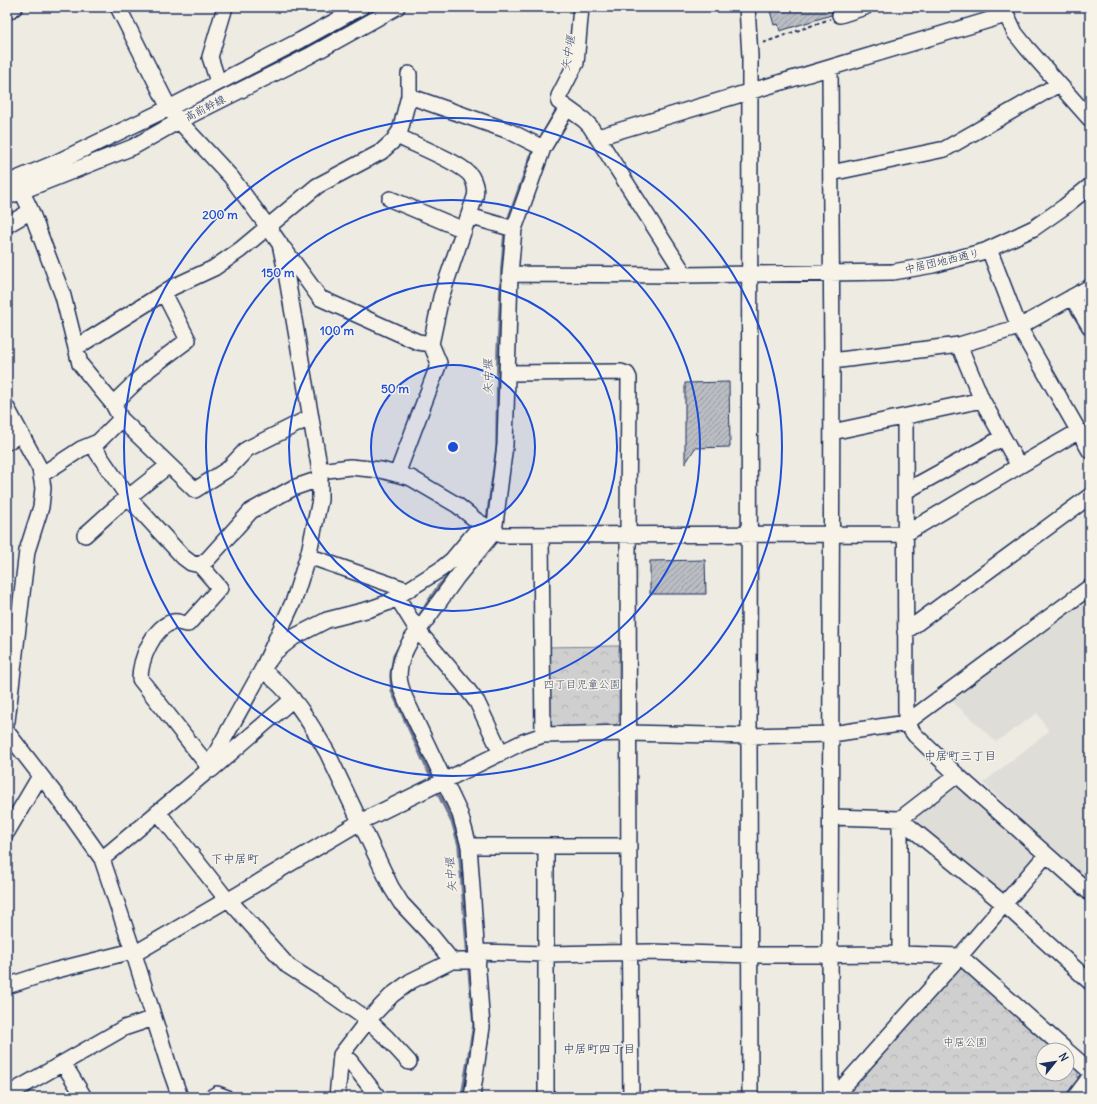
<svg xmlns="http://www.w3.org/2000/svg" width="1097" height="1104" font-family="Delius,'Klee One',sans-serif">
<defs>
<pattern id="park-crowns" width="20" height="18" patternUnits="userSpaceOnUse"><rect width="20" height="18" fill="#cfcfcf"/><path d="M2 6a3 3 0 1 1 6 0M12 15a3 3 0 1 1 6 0" fill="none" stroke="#b1b2b4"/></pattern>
<pattern id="building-hatch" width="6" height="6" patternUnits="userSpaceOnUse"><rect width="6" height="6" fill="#babdc2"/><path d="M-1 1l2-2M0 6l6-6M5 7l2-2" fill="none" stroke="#969aa1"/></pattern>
</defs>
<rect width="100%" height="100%" fill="#eeebe2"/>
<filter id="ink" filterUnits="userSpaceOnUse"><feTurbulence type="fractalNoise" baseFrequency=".025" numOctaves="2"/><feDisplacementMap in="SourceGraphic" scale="8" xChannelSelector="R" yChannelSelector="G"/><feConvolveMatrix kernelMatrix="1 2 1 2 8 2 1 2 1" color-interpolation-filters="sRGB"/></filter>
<g filter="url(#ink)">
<path fill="#deddd8" d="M1090,598v283l-32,-27 -75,-71 66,-52 -12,-18 -41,29 -45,-42z
M958,784l74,67v9l-27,32 -8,1 -85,-70v-8l40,-29z"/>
<path fill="url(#park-crowns)" stroke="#757f96" d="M619,646v75l-7,7 -60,-1 -7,-7v-73z
M961,963l94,87h-12v24h24v-12l11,10v10l-11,15h-225z"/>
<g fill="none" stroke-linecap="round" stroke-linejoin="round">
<path stroke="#6e7992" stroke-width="3.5" d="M543,134l13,-23
M507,223l25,-70
M487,521l10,-73 1,-96 4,-85 3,-35
M416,621l22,-34 13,-14
M402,642l-8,14 -3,19 1,16 39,86
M439,795l14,29 6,21 9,112
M462,1097l12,-72 -5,-55"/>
</g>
<path fill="url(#building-hatch)" stroke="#1b2f5e" d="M769,7h62l1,4 -1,4 -51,16 -2,-7 -4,1z
M729,382l1,65 -35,1 -10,16v-81z
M705,560l1,34h-56v-33z"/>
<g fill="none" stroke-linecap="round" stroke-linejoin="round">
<defs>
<path id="minor" d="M581,7l-5,56 -17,33v6l25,18 6,6 95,149
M747,7l3,49 -1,680 1,361
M1003,7l12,26 12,15 63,71
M7,12l8,-5
M840,15l25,-8
M830,68l2,293 -2,594 1,142
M218,82l-8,-25 15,-50
M409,96l100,35 34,17
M397,136c16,8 65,27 74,40 4,7 6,13 4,21l-34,100 -10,47
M598,137l408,-122
M831,173l114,-24 114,-65
M7,183l48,-20 114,-55 132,-68 60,-33
M22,192l9,19 32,85 17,68 33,40 8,15 74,71 33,-21 19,-20 64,-32
M7,197l126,-50 46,-26 130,-65 88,-49
M390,199l74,31
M469,216l45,13
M7,225l24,-14
M284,249l36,49 98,44 13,2 8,19 -42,111
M989,249l30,78 71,124
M510,274l175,1 208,-3 40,-7 52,-14 49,-23 30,-21 26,-21
M1072,297l18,30
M959,345l23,55 37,66
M77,347l96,-60 41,-19 26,-18 77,-64 64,-34 12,-11 7,-10 9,-35v-22
M832,361l127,-16 60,-18 71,-40
M507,373l114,-1 6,2 2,4 -1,158 1,370 2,191
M113,404l36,-35 39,-29 -24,-47
M7,408l33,61 3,19 -2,19 -14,44 -20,170
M905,417l1,306 9,12 42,40 133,118
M832,432l150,-32
M7,442l14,-8
M92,445l36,52 55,60 8,6 9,2 8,-6 43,-48 42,-23 26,-9
M320,471l30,-4 31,3 30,8 46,27 20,16 24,14 404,-1 114,-68 60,-35
M41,475l40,-26 17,-7 23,-23
M906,491l96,-53
M85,535l31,-28 53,-42
M541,536l2,199
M308,556l99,34
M200,565l20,23 -32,36c-4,0 -11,-3 -15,-2 -20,5 -33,38 -33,57l69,88
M397,597l21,34 46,54 13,17 24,51
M905,632l185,-136
M7,732l58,75 37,52 31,92 36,115 11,31
M211,770l82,-71
M158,812l66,84 5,4 59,66 36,23 44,31 19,18 22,24
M831,817l69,2 104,85 86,78
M7,832l33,-56
M469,846h160
M546,846v251
M102,859l103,-86 57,-103 32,-70 15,-48 11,-52v-29l-35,-204 -5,-23 -12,-17 -37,-50 -52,-56 -10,-13 -51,-101
M229,900l131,-78 163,-80 20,-7 86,-2 120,3 83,-2 74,-11 184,-136
M477,952l69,2 105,-2 100,3 149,-1 60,2 106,94
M134,954l94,-55
M900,954v-135l57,-44
M452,961l-22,-27 -29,-31 -10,-16 -64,-135c-18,-31 -35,-61 -65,-82l13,-18 19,-15 33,-17 43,-11 17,-6 54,-34 11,-9 30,-36
M7,986l46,-15 80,-20
M1067,1051l23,20
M341,1055l9,6 28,36
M63,1063l21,34
M7,1095l117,-67 30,-10
M212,1097l5,-3 8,3
M337,1097l4,-42 27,-35 24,-25 19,-14 41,-20h26
M472,1097l10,-70 -13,-181 -9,-32 -55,-116c-2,-5 -4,-10 -5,-15 -4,-17 7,-40 18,-52l39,-54 37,-45 11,-87 5,-171 4,-45 29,-81 24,-40
M834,1097l126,-141 86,-101
M1075,1097l15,-20"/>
</defs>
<use href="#minor" stroke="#1b2f5e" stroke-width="18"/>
<path stroke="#1b2f5e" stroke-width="2" stroke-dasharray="4 3" stroke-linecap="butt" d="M763,43l67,-24"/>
<use href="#minor" stroke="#f7f3e8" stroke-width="15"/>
</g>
</g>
<circle cx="453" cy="447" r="82" fill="#1d4ed8" fill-opacity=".12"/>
<g fill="none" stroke="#1d4ed8" stroke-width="2">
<circle cx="453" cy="447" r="82"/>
<circle cx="453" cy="447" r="164"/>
<circle cx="453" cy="447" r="247"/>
<circle cx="453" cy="447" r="329"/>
</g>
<g text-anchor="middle" stroke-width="3" stroke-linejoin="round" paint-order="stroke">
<g font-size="11" fill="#1b2f5e" stroke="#f7f3e8">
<text transform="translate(205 108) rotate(-27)" y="4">高前幹線</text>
<text transform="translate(942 261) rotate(-13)" y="4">中居団地西通り</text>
</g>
<g font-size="11" fill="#3f4f75" stroke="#f7f3e8">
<text x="582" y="688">四丁目児童公園</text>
<text x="965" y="1046">中居公園</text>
</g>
<g font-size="12" font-style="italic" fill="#455478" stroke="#f7f3e8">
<text transform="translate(568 53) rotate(-81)" y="4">矢中堰</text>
<text transform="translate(488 377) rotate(-90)" y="4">矢中堰</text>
<text transform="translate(451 875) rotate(-95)" y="4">矢中堰</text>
</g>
<g font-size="12" fill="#1b2f5e" stroke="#f7f3e8">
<text x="960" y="760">中居町三丁目</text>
<text x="235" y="863">下中居町</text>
<text x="599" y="1053">中居町四丁目</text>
</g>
</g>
<circle cx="453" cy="447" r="6" fill="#1d4ed8" stroke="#f7f3e8" stroke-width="2"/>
<g font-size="12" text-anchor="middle" font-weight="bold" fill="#1d4ed8" stroke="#f7f3e8" stroke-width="3" stroke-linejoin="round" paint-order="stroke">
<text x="220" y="219">200 m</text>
<text x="278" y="277">150 m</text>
<text x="337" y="335">100 m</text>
<text x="395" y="393">50 m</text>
</g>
<rect width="1097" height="1104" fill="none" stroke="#f7f3e8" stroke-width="24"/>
<rect x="12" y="12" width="1073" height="1080" fill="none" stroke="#1b2f5e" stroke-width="1.5" filter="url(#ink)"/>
<g transform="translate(1055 1062) rotate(60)"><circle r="19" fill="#f7f3e8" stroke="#9fa5b1"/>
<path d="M0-3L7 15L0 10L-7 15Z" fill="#1b2f5e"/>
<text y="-6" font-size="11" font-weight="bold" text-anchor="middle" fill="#1b2f5e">N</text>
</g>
</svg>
